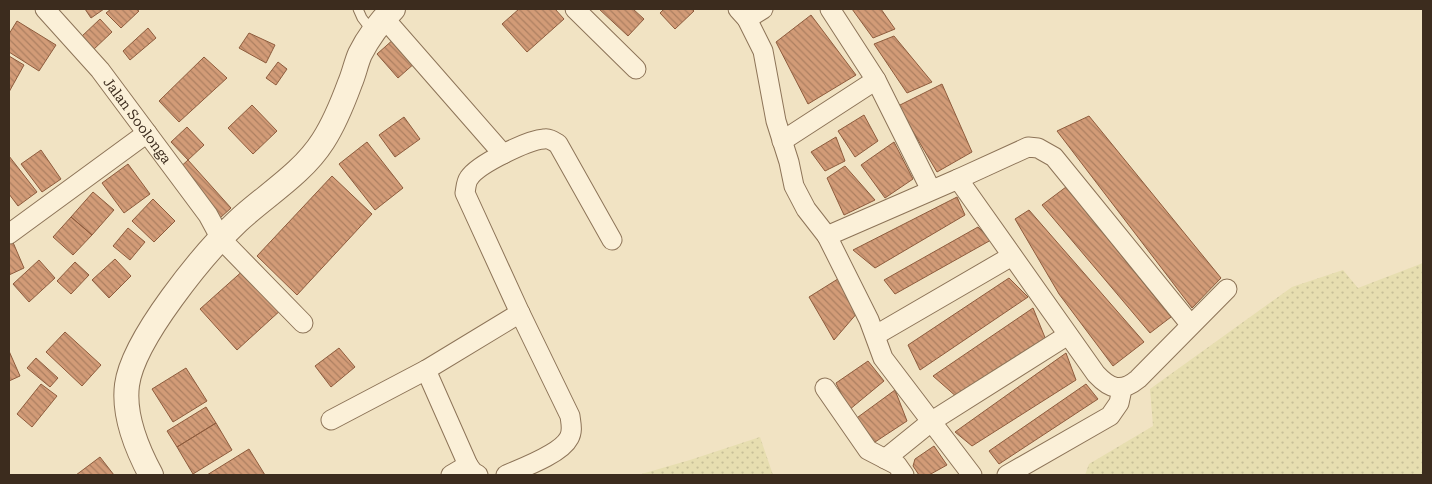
<svg xmlns="http://www.w3.org/2000/svg" width="1432" height="484" font-family="'Roboto Serif',serif">
<defs>
<pattern id="farmland-dots" width="8" height="8" patternUnits="userSpaceOnUse" patternTransform="scale(1.25)"><rect width="8" height="8" fill="#e7deb0"/><path d="M2 2h.1M6 6h.1" fill="none" stroke="#c7bf97" stroke-width="1.8" stroke-linecap="round"/></pattern>
<pattern id="building-back-hatch" width="6" height="6" patternUnits="userSpaceOnUse" patternTransform="scale(1.25)"><rect width="6" height="6" fill="#d29b77"/><path d="M-1 5l2 2M0 0l6 6M5-1l2 2" fill="none" stroke="#ac7f61"/></pattern>
</defs>
<rect width="100%" height="100%" fill="#f1e3c3"/>
<path fill="url(#farmland-dots)" d="M1423,263v212h-338l4,-11 64,-38 -3,-37 142,-102 51,-17 15,18z
M760,437l13,38h-135l52,-15z"/>
<path fill="url(#building-back-hatch)" stroke="#8e5c3d" d="M85,9h19l-13,9z
M111,9h25l3,2 -18,17 -15,-15z
M519,9h36l9,10 -37,33 -25,-28z
M599,9h34l11,10 -16,17z
M664,9h28l2,2 -19,18 -15,-16z
M852,9h29l14,20 -22,9z
M811,15l45,60 -48,29 -32,-62z
M100,19l12,13 -19,18 -12,-13z
M17,21l39,24 -17,26 -30,-19v-18z
M148,28l8,10 -26,22 -7,-9z
M249,33l26,12 -9,18 -27,-15z
M894,36l38,46 -25,11 -33,-49z
M395,38l21,24 -18,16 -21,-24z
M9,56l15,9 -15,27z
M204,57l23,21 -48,44 -20,-21z
M278,62l9,7 -11,16 -10,-7z
M942,84l30,68 -35,20 -39,-66z
M252,105l25,26 -24,23 -25,-26z
M864,115l14,26 -23,16 -17,-26z
M1089,116l132,162 -29,30 -135,-177z
M404,117l16,22 -25,18 -16,-22z
M187,127l17,18 -16,15 -17,-18z
M836,137l9,24 -20,10 -14,-19z
M367,142l36,46 -28,22 -36,-46z
M894,142l19,37 -28,19 -24,-33z
M41,150l20,29 -19,13 -21,-28z
M9,156l28,36 -19,14 -9,-12z
M188,160l43,48 -11,10 -43,-48z
M128,164l22,30 -26,19 -22,-30z
M845,166l30,34 -31,15 -17,-37z
M332,176l40,38 -75,81 -40,-39z
M1066,187l105,130 -21,16 -108,-128z
M93,192l21,18 -22,25 -21,-18z
M957,197l8,18 -90,53 -22,-18z
M153,199l22,22 -21,21 -22,-21z
M1029,210l115,132 -31,24 -54,-72 -44,-75z
M71,217l21,18 -19,20 -20,-18z
M978,227l13,13 -96,54 -11,-14z
M128,228l17,14 -15,18 -17,-14z
M12,240l12,28 -15,7v-33z
M115,259l16,17 -22,22 -17,-18z
M39,260l16,18 -26,24 -16,-18z
M75,262l14,13 -18,19 -14,-13z
M246,268l36,41 -45,41 -37,-41z
M841,277l17,35 -24,28 -25,-43z
M1009,278l19,19 -108,73 -12,-25z
M1033,308l13,32 -88,58 -25,-22z
M65,332l36,33 -19,21 -36,-34z
M339,348l16,19 -24,20 -16,-21z
M9,351l11,25 -11,5z
M1066,353l10,27 -104,66 -17,-14z
M36,358l22,20 -8,9 -23,-19z
M868,361l16,20 -35,29 -13,-27z
M186,368l21,33 -34,21 -21,-33z
M41,384l16,12 -25,31 -15,-13z
M1086,384l12,15 -99,65 -10,-13z
M895,390l12,31 -35,23 -18,-24z
M206,407l10,16 -39,24 -10,-16z
M216,423l16,27 -39,24 -16,-27z
M934,446l13,19 -18,10h-10l-6,-9 2,-7z
M249,449l16,26h-58z
M100,457l14,18h-38z"/>
<g fill="none" stroke-linecap="round" stroke-linejoin="round">
<defs>
<path id="service" d="M358,9l4,9 10,13"/>
<g id="minor">
<path id="s1" d="M45,9l55,61 108,145 13,24 82,84"/>
<path d="M575,9l61,60"/>
<path d="M738,9l9,10 16,32 13,70 13,41 5,24 12,23 21,27 131,-57 138,195c14,15 25,19 42,5l89,-90"/>
<path d="M830,9l46,71 55,110"/>
<path d="M384,18l119,136"/>
<path d="M747,19l16,-10"/>
<path d="M782,141l94,-61"/>
<path d="M958,179l70,-32 10,1 16,9 136,167"/>
<path d="M9,234l138,-101"/>
<path d="M827,236l42,84 14,38 89,117"/>
<path d="M876,335l136,-79"/>
<path d="M426,370l42,95"/>
<path d="M825,388l43,62 29,15 7,10"/>
<path d="M331,420l95,-50 94,-57"/>
<path d="M885,459l47,-38 136,-86"/>
<path d="M451,475l17,-10 5,7 5,3"/>
<path d="M506,475c16,-7 55,-21 63,-37 4,-7 2,-14 1,-22l-50,-103 -55,-120c1,-5 1,-11 4,-15 9,-14 59,-38 75,-39 5,-1 9,2 14,5l54,96"/>
<path d="M1007,475l103,-59 9,-13 3,-14"/>
</g>
<path id="tertiary" d="M151,475c-14,-26 -28,-59 -24,-90 6,-46 77,-132 111,-164 28,-26 64,-47 85,-80 11,-17 20,-39 27,-58 4,-9 6,-20 10,-29 8,-16 20,-32 33,-45"/>
</defs>
<use href="#service" stroke="#8d7458" stroke-width="11"/>
<use href="#minor" stroke="#8d7458" stroke-width="21"/>
<use href="#tertiary" stroke="#8d7458" stroke-width="26"/>
<use href="#service" stroke="#fbf0d8" stroke-width="9"/>
<use href="#minor" stroke="#fbf0d8" stroke-width="19"/>
<use href="#tertiary" stroke="#fbf0d8" stroke-width="24"/>
</g>
<g text-anchor="middle" stroke-width="4" stroke-linejoin="round" paint-order="stroke">
<g font-size="14" fill="#3c2c1e" stroke="#f8edd4">
<text dy="5" stroke="none"><textPath href="#s1" startOffset="145">Jalan Soolonga</textPath></text>
</g>
</g>
<rect width="1432" height="484" fill="none" stroke="#3c2c1e" stroke-width="20"/>
</svg>
